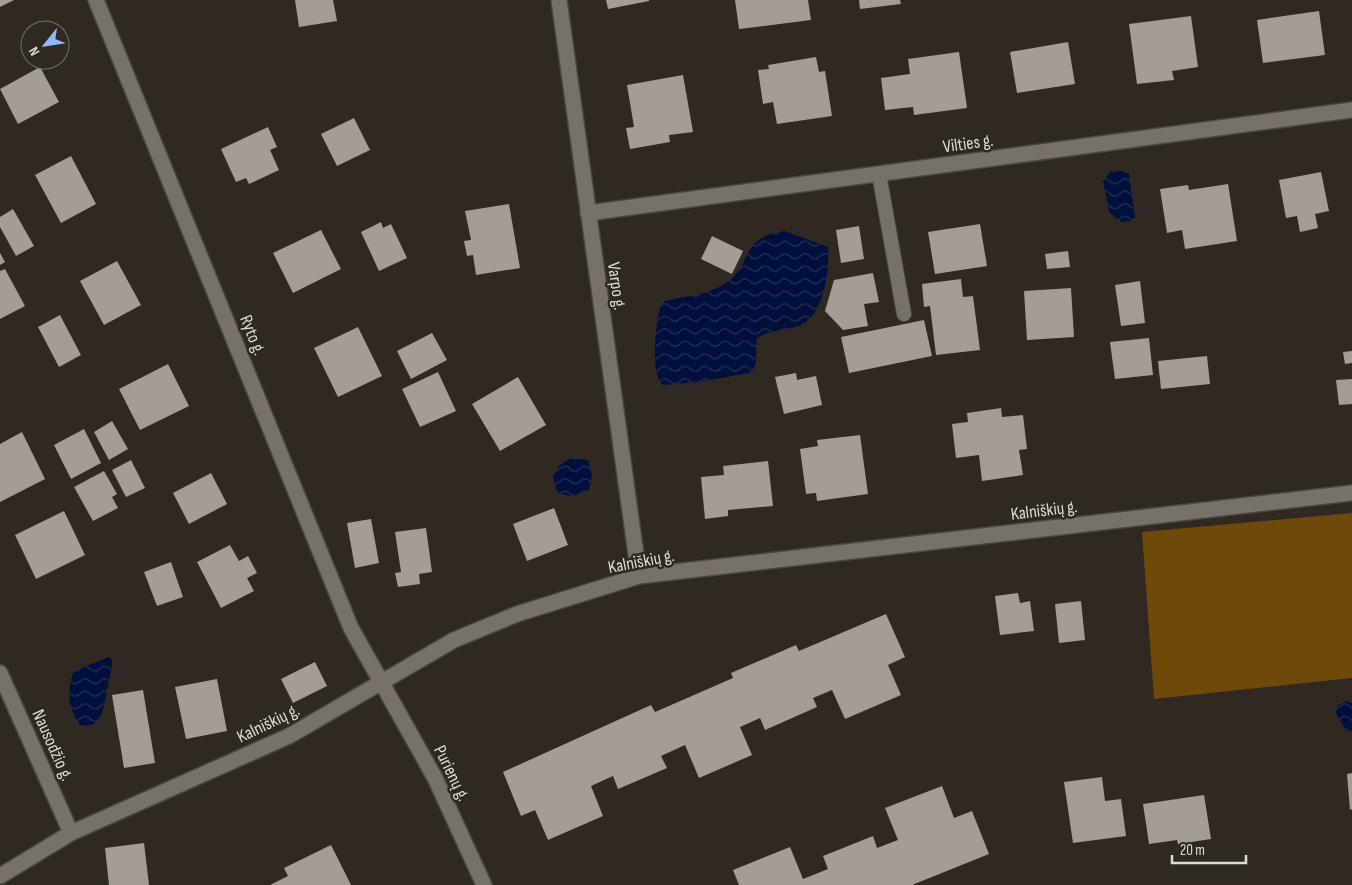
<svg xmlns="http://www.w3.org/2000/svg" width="1352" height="885" font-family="'Sofia Sans Condensed',sans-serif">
<defs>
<pattern id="water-waves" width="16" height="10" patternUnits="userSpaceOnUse" patternTransform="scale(1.25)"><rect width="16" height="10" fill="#000f3c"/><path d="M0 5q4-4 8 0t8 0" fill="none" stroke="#253157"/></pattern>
</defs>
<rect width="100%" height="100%" fill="#2f2922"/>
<path fill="#6f4909" d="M1352,513v165l-198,21 -12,-167z"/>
<path fill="url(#water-waves)" d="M1111,171h11l7,3 6,43 -4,4 -10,1 -12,-10 -6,-31z
M785,231l43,16c2,22 -4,72 -30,79 -14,5 -28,4 -41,12 -3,13 4,26 -8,35l-50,9 -35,3c-15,-7 -8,-66 -3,-80l4,-4c20,-5 43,-6 61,-18 27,-18 13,-46 59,-52z
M571,458l17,2 4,15 -3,15c-11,6 -19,8 -32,2l-4,-15 7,-12z
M109,657l3,3c0,12 -4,23 -6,35 -3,15 -5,35 -26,30 -12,-17 -14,-34 -6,-54z
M1347,701l5,3v27h-6l-10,-18 2,-8z"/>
<path fill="#a49d95" d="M0,0h14l-14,7z
M295,0h38l4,21 -38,6z
M606,0h43v1l-41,8z
M735,0h73l3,20 -72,9z
M859,0h41l1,4 -41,5z
M1319,11l6,44 -62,8 -6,-43z
M1191,16l7,51 -26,4 2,9 -37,4 -8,-60z
M1068,42l7,42 -58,9 -7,-41z
M959,52l8,56 -53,7 -1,-8 -28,3 -4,-32 29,-4 -2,-15z
M816,57l3,15 6,-1 7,45 -55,8 -4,-22 -10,2 -5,-34 11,-1 -1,-4z
M40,67l19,35 -41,22 -18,-35z
M683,75l10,57 -24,3 1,7 -40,7 -4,-21 8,-1 -7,-42z
M354,118l16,32 -33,16 -16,-32z
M268,127l9,20 -7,3 9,20 -30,14 -3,-6 -10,4 -15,-33z
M71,156l25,48 -35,19 -26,-48z
M1321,172l8,39 -14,3 3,14 -18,4 -3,-16 -11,2 -7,-38z
M1228,184l9,57 -52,8 -3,-19 -15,3 -7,-44 28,-4 1,5z
M509,204l11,64 -44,7 -3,-20 -6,1 -3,-15 7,-1 -6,-29z
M13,209l21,37 -18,10 -16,-29v-10z
M381,222l2,6 8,-4 16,34 -28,13 -18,-39z
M980,224l7,42 -52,8 -7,-42z
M859,226l5,33 -23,4 -5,-33z
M321,230l20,39 -48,24 -20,-40z
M712,236l31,15 -11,23 -31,-15z
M1068,251l2,16 -23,2 -2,-15z
M0,253l5,9 -5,3z
M117,261l24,44 -37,20 -24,-44z
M5,269l20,37 -25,13v-48z
M873,273l6,29 -15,2 4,22 -25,4 -18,-19 9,-31z
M961,279l2,18 10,-1 7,54 -44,5 -6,-49 -6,1 -2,-23z
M1140,281l5,42 -24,3 -6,-41z
M1071,288l3,49 -47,3 -3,-49z
M60,315l21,40 -22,12 -21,-40z
M924,320l8,36 -83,17 -8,-36z
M358,327l24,49 -44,21 -24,-49z
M432,333l15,27 -36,19 -14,-28z
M1149,338l4,37 -38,4 -5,-37z
M1352,351v12l-7,1 -2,-12z
M1207,356l3,28 -49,5 -3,-28z
M168,364l21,42 -49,24 -21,-41z
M438,372l18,39 -36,16 -18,-38z
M796,373l1,7 19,-4 6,29 -38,9 -9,-37z
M518,377l28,48 -46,26 -28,-47z
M1352,379v25l-13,1 -3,-25z
M1001,408l1,9 21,-2 4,34 -8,1 4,25 -41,6 -3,-26 -23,3 -4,-34 16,-2 -1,-9z
M112,421l16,28 -19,11 -15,-28z
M84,429l17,34 -30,16 -17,-34z
M22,432l23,47 -45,23v-58z
M860,435l8,59 -51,7 -1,-8 -10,1 -6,-45 18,-3 -1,-6z
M131,460l14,28 -19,9 -14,-27z
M768,461l5,45 -45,4v6l-23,3 -4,-42 23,-2 -1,-9z
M104,471l13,23 -5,3 6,11 -25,13 -19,-34z
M211,473l16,31 -38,20 -16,-31z
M554,508l14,37 -41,16 -14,-37z
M64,511l21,44 -49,24 -21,-44z
M371,519l8,44 -24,5 -8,-45z
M426,528l6,44 -13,2 1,10 -22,3 -3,-14 6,-1 -6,-40z
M230,545l9,16 9,-5 9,17 -10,5 7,13 -33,17 -24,-46z
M171,562l12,35 -26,9 -13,-34z
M1018,593l2,10 10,-2 4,30 -34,4 -5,-39z
M1081,601l4,39 -26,3 -4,-39z
M886,614l19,43 -17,8 13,30 -56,24 -13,-29 -19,8 4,9 -52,23 -5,-12 -20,9 12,28 -53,23 -14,-33 -24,11 6,12 -49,21 -5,-13 -22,10 12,30 -55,24 -13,-30 -14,6 -18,-44 148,-67 4,7 78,-34 -2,-5 65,-28 3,6z
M315,662l12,24 -34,17 -12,-24z
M217,679l10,52 -41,8 -11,-52z
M143,690l12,73 -31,5 -12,-73z
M1352,773v36l-2,1 -3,-36z
M1102,777l3,24 16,-2 5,37 -53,7 -9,-61z
M942,786l12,32 18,-7 17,43 -77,31h-173l-6,-15 57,-23 13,32 25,-10 -5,-13 50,-20 4,12 21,-8 -13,-32z
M1204,795l7,44 -33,5 -1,-4 -28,4 -6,-40z
M144,843l5,42h-40l-4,-37z
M331,845l20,40h-81l18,-9 -4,-8z"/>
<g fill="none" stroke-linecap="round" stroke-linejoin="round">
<defs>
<path id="service" d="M879,174l25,140"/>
<path id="minor" d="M96,0l255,628 84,150 49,107
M559,0l80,576
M588,213l764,-103
M0,673l71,160
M0,876l71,-43 218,-97 165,-96 63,-26 122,-38 713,-83"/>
</defs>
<use href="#service" stroke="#4b4640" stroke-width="16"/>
<use href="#minor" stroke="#4b4640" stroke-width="18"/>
<use href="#service" stroke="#777169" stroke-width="14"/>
<use href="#minor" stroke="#777169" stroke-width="15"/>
</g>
<g text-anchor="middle" stroke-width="5" stroke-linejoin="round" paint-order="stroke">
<g font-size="18" fill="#dedbd6" stroke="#2f2922">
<text transform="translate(968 143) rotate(-8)" y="6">Vilties g.</text>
<text transform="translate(617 286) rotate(82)" y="6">Varpo g.</text>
<text transform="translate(253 335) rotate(68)" y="6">Ryto g.</text>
<text transform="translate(1044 510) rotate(-7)" y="6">Kalniškių g.</text>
<text transform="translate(641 561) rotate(-11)" y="6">Kalniškių g.</text>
<text transform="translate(268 723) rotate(-26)" y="6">Kalniškių g.</text>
<text transform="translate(53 745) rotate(66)" y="6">Nausodžio g.</text>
<text transform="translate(452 773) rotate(64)" y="6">Purienų g.</text>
</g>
</g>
<g transform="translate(45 45) rotate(240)"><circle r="24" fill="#2f2922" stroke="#75706a"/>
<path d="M0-4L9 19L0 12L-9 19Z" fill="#8fb8fd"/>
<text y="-8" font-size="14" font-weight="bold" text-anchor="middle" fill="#dedbd6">N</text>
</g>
<path d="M1172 855v8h74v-8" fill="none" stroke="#dedbd6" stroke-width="2.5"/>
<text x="1180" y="855" font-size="15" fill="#dedbd6" stroke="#2f2922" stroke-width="4" paint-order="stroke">20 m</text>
</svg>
